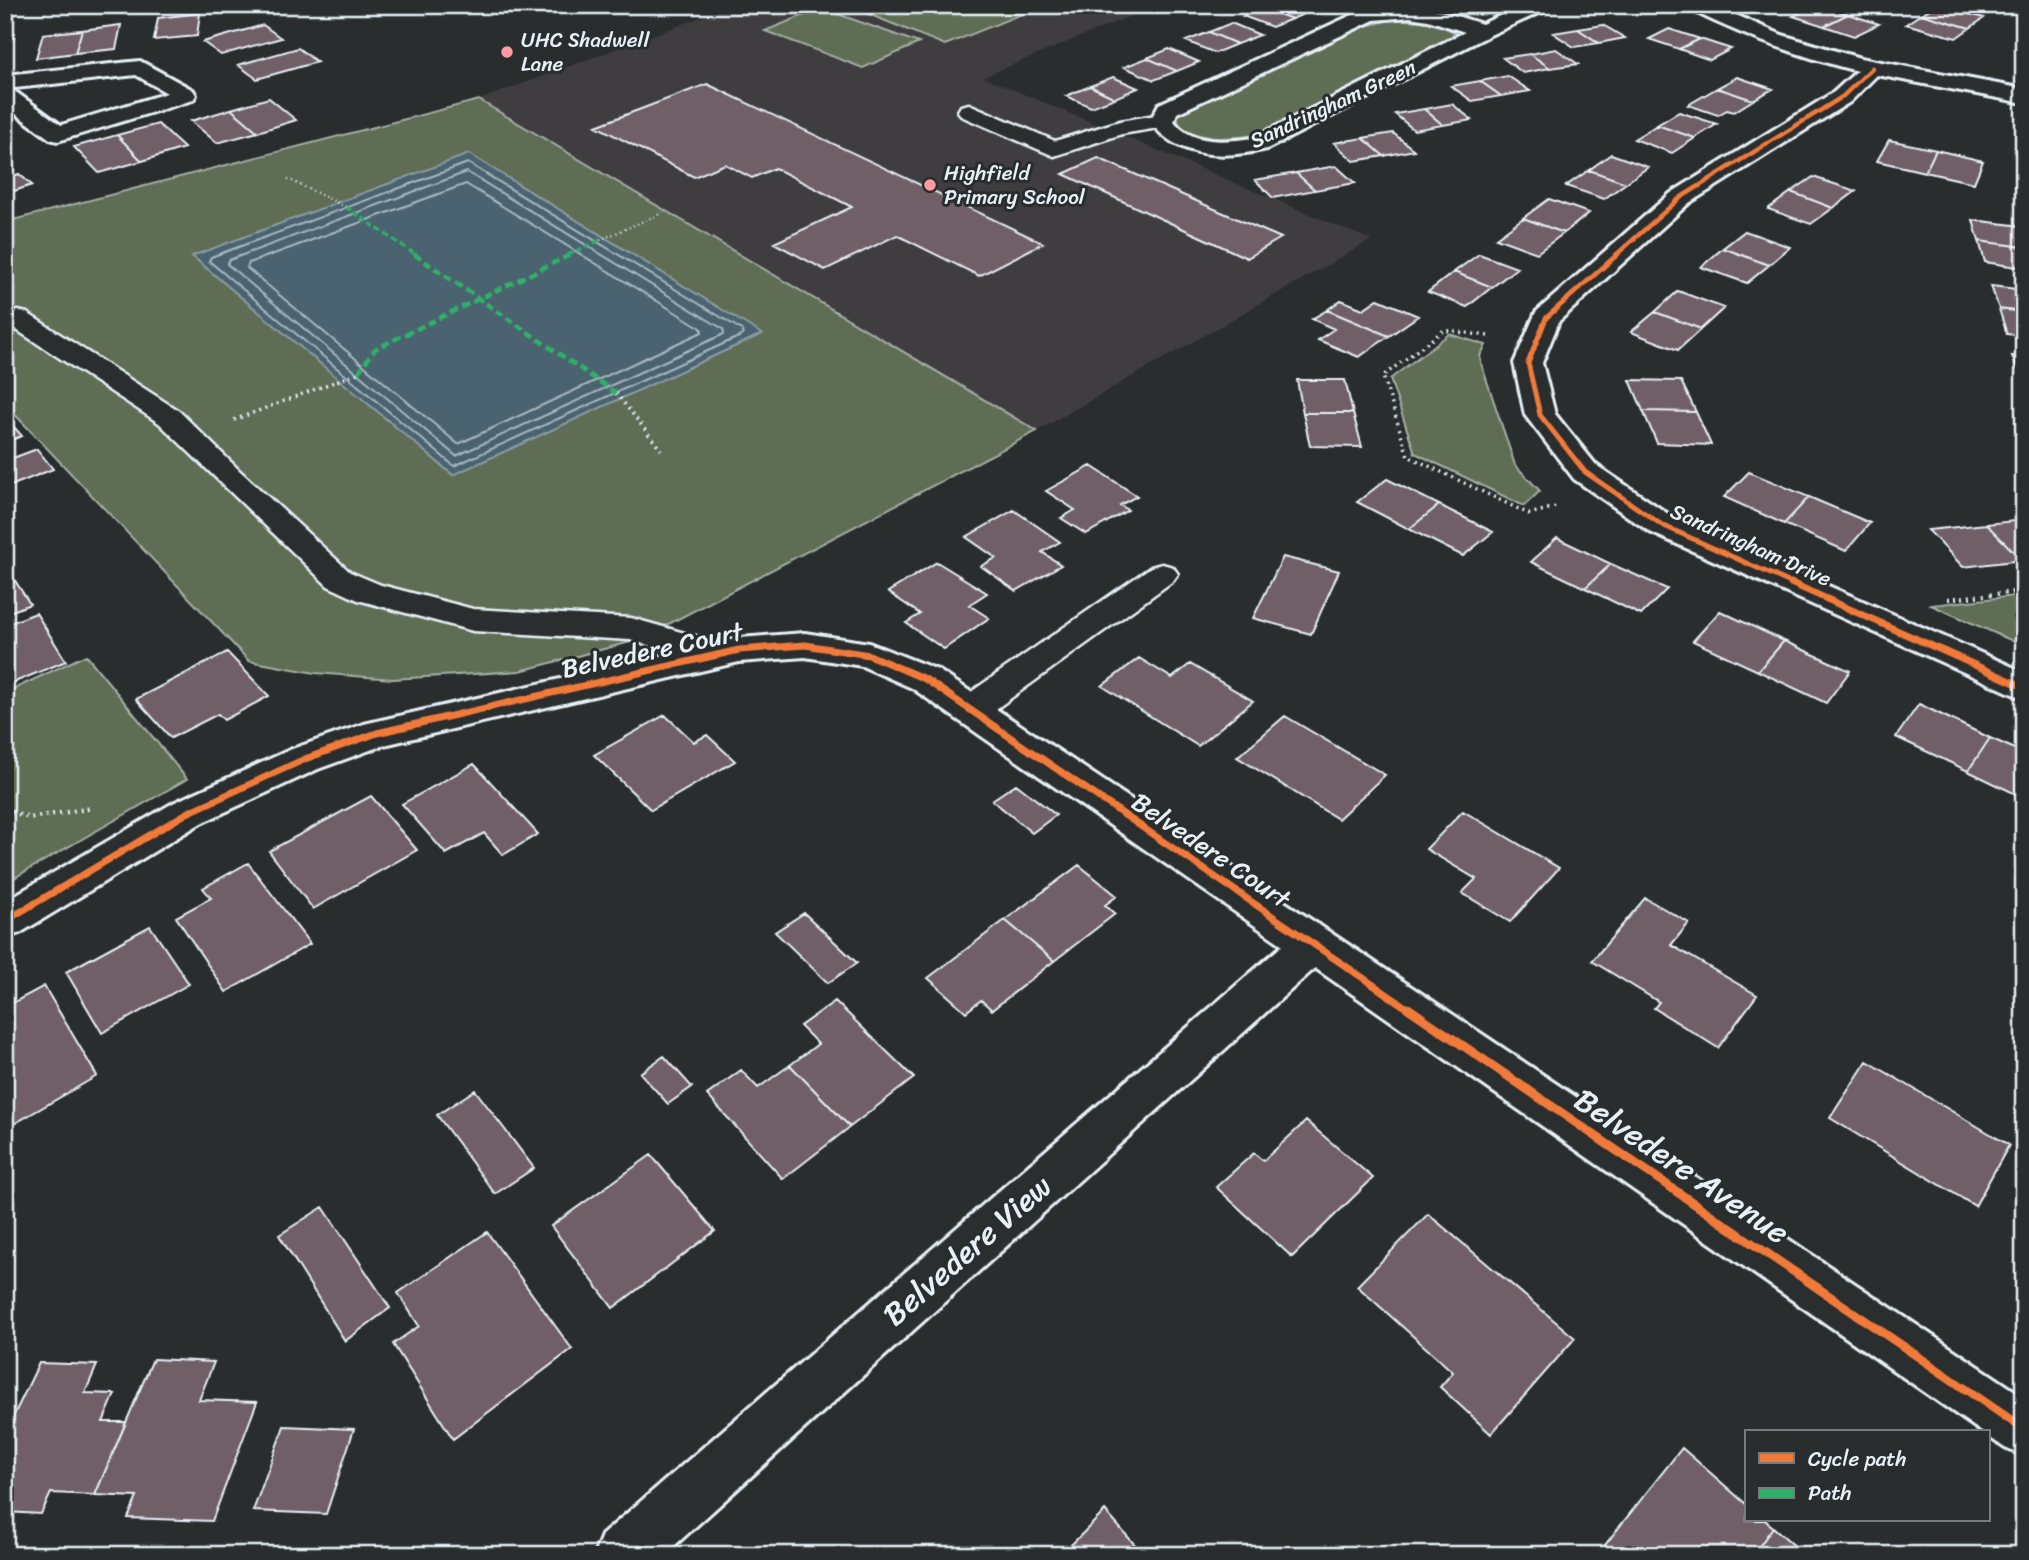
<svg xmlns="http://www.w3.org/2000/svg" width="2029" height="1560" font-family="Sriracha,sans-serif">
<rect width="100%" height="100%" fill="#2a2d2e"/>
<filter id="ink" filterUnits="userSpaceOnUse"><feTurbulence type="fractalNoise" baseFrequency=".0143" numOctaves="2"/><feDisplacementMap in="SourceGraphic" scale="14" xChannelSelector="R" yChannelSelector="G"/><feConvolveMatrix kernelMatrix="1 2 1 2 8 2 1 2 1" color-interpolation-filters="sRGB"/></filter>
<g filter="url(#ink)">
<path fill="#3f3c3f" d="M734,5h423l-174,72 388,163 -334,191 -558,-331z"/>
<path fill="#616d54" stroke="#a4afa6" stroke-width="2" d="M846,5h198l-99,40z
M1465,5h56c-24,10 -43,12 -68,6z
M821,8l98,35 -56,25 -98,-37z
M1394,19l40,3 22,11 -15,11 -183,91c-28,3 -55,8 -79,-10l-2,-10 12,-8 173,-80z
M479,100l558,331 -399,209 -118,31 -127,8 -78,-6 -66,-12 -244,-257v-182z
M1449,334l37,11 -6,11 2,10 33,99 25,26 -16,15 -109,-53 -25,-74z
M2024,595v51l-93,-41z
M86,655l101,124 -182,104v-190z"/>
<path fill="#4b636f" stroke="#8a9ca6" stroke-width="2" d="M469,154l293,180 -309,141 -261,-219z"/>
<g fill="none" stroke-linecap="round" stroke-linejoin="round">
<path stroke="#a9b8c1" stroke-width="2" d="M468,163l274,167 1,5 -289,131 -245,-205 2,-4z
M467,172l256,157 1,5 -268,122 -229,-192 2,-4z
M466,184l235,144 1,4 -244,112 -211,-176 2,-5z"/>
</g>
<path fill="#705e66" stroke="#e8f1f8" stroke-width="2" d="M1271,5h25l15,6 -19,8 -28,-11z
M1816,5h5l27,9 -24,12 -31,-10z
M1937,5l47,13 -14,10 -49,-14z
M1264,8l28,11 -20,8 -29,-11z
M200,13l-3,23 -43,4 4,-22z
M1848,14l31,10 -25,12 -30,-10z
M1921,14l49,14 -14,10 -50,-14z
M1231,23l29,12 -23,9 -28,-12z
M121,25l-5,24 -41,4 7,-23z
M263,25l18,13 -60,17 -18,-13z
M1603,25l22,13 -26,5 -21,-14z
M1578,29l21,14 -25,4 -21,-14z
M1669,29l31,10 -21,10 -30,-10z
M82,30l-7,23 -39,5 7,-24z
M1209,32l28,12 -22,9 -29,-12z
M14,37l-9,25v-24z
M1700,39l31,10 -21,11 -31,-11z
M298,48l19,14 -60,17 -19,-14z
M1169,49l30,13 -22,9 -30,-13z
M1556,49l22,15 -28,4 -20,-14z
M1530,54l20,14 -27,5 -20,-15z
M1147,58l30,13 -23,9 -30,-13z
M1508,76l22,15 -29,5 -21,-15z
M1113,77l25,11 -23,10 -25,-12z
M1737,77l36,12 -20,11 -36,-12z
M1480,81l21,15 -29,5 -21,-15z
M707,84l336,159 -64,33 -82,-41 -72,35 -51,-27 78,-36 -77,-39 -23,10 -27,-14 -31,13 -98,-51z
M1090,86l25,12 -24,9 -25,-11z
M1717,88l36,12 -19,12 -7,-2 -9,5 -30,-10z
M269,98l27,22 -38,12 -27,-23z
M1452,104l20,16 -29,5 -19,-16z
M231,109l27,23 -41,11 -26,-22z
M1424,109l19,16 -29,5 -19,-16z
M1679,112l38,12 -22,14 -38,-13z
M158,124l26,24 -42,13 -25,-26z
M1657,125l38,13 -23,15 -38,-14z
M1393,133l21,17 -30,6 -21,-18z
M117,135l25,26 -43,12 -25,-26z
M1363,138l21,18 -30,5 -20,-18z
M1889,140l47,10 -11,22 -48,-11z
M1936,150l47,11 -9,22 -49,-11z
M1611,154l37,13 -22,16 -37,-13z
M1098,158l183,80 -34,20 -184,-84z
M1336,166l19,17 -40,7 -19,-17z
M1589,170l37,13 -22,16 -38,-13z
M1296,173l19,17 -42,8 -18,-18z
M19,174l13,11 -27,9v-15z
M1813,177l43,14 -23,17 -42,-16z
M1791,192l42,16 -22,16 -43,-15z
M1549,199l40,14 -25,20 -41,-15z
M1523,218l41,15 -27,20 -41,-15z
M1973,220l48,6 3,21 -45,-6z
M1745,231l45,16 -21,18 -46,-17z
M1979,241l45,6v21l-39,-6z
M1723,248l46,17 -22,18 -46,-16z
M1479,254l38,14 -25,19 -38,-15z
M1454,272l38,15 -25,20 -39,-15z
M1991,286l33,4v22l-25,-3z
M1678,291l46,17 -23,21 -46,-17z
M1378,299l40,17 -29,20 -62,-26 14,-10 22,9z
M1999,309l25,3v24l-17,-2z
M1327,310l62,26 -30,21 -41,-17 16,-11 -22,-10z
M1655,312l46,17 -23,21 -47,-18z
M2012,356l12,1v26h-1z
M1297,380h48l8,33h-50z
M1630,380l51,1 15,31 -53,-1z
M1643,411l53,1 15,33 -54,-2z
M1303,413h50l9,34 -52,-1z
M5,417l17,19 -17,6z
M37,449l16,20 -45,18 -3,-4v-22z
M1091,466l46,30 -17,9 8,5 -42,24 -25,-16 14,-8 -29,-19z
M1749,472l60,25 -25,27 -60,-27z
M1387,479l52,26 -30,24 -52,-27z
M1809,497l61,26 -24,28 -62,-27z
M1439,505l54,27 -30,24 -54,-27z
M1014,510l46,32 -18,10 19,13 -45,26 -35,-25 15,-8 -30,-21z
M2024,520v40h-2l-36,-36z
M1986,524l36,36 -59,7 -35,-37z
M1557,538l54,26 -26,24 -54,-26z
M1283,557l56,14 -28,63 -58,-16z
M937,562l50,31 -18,12 20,13 -45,31 -38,-26 14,-9 -32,-22z
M1611,564l56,25 -26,26 -56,-27z
M5,565l25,39 -25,10z
M1720,611l64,30 -26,30 -65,-30z
M36,613l30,48 -61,25v-61z
M1784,641l66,30 -24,32 -68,-32z
M227,652l42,44 -45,24 -6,-6 -47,24 -35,-39z
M1139,658l33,20 18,-14 63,37 -55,45 -96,-60z
M1919,704l71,34 -22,33 -72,-34z
M665,715l29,27 13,-7 28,26 -84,49 -57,-55z
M1285,716l100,59 -47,44 -101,-62z
M1990,738l34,15v45l-56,-27z
M474,764l64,70 -35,21 -19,-22 -38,21 -44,-50z
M1016,784l40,31 -24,18 -40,-33z
M371,796l46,54 -104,59 -44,-58z
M1463,811l96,57 -49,54 -48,-29 14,-14 -50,-30z
M248,863l62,81 -84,48 -50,-75 35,-19 -8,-10z
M1079,865l38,31 -12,9 10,9 -61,47 -49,-41z
M1645,898l44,25 -18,22 86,50 -39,53 -64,-40 5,-6 -67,-41z
M804,913l53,50 -29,20 -53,-51z
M1005,920l49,41 -62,49 -11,-10 -15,12 -38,-34z
M150,926l39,58 -87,49 -36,-61z
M44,986l53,90 -92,53v-122z
M835,1001l79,77 -64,49 -60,-62 28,-21 -18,-18z
M664,1056l28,31 -24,17 -28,-31z
M1867,1061l142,84 -34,61 -145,-88z
M790,1065l60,62 -67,52 -76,-84 34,-25 17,18z
M475,1090l59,78 -39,26 -58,-79z
M1306,1121l67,57 -81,79 -76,-70 38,-34 9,8z
M651,1155l64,76 -102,77 -62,-82z
M323,1207l67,101 -45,33 -66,-106z
M1428,1214l147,124 -84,96 -51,-47 13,-15 -96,-86z
M487,1232l85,117 -119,90 -60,-95 26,-18 -21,-33z
M153,1359l61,3 -15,38 58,2 -45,119 -84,-3 9,-21 -42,-2z
M39,1363l58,2 -12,28 30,1 -12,28h23l-31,73 -44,-2 -10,21 -36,-2v-94l8,-1z
M284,1426l70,3 -28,85 -73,-3z
M1682,1448l65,57v15h18l8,7 -20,28h-146l-6,-5z
M1105,1511l39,44h-83z
M1773,1527l32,28h-52z"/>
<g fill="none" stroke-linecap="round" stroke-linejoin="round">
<defs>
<path id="service" d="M969,104l86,37 65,-20 42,-7 8,2 3,5 -3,5 -48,8 -68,22 -93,-40 -3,-5 3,-5z
M18,311l9,2 152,98 61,60 110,101 31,13 92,24 158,9 100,28 5,8 -5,8 -12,3 -89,-25 -157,-9 -115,-31 -30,-14 -169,-163 -150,-98 -4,-7 4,-5z
M1162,564l11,3 5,7 -5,7 -191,138 -12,3 -12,-3 -6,-9 6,-9 193,-134z"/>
<path id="minor" d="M1413,5l25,5 44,14 41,-19h28l-3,4 -58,26 -223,114c-42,10 -90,10 -117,-28l9,-17 204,-94zM1410,17l18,3 37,12 -212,106c-27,4 -62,7 -79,-17l3,-8 197,-93z
M1686,5h27l69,30 78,23 164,31v14l-147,-28 -27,27 -161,101 -130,118 -17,42 13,51 41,51 78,53 350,154v27l-374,-167 -76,-53 -49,-64 -11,-52 22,-51 135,-119 163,-101 23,-21c-59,-15 -114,-35 -168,-62z
M140,61l53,29 3,5 -3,5 -135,41 -8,-2 -45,-33v-31zM136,75l31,18 -106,32 -48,-35 -7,-1z
M805,633l64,10 69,27 1086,727v59l-19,-8 -16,-11v-5h-7l-667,-464 -651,587h-70l8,-20 681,-590 -371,-257 -50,-22 -57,-9 -66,5 -355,83 -66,24 -117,54 -181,110 -15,5v-37l168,-98 119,-54 72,-25 375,-86z"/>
</defs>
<use href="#service" stroke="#e8f1f8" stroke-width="5"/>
<use href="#minor" stroke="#e8f1f8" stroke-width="6"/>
<path stroke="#e8f1f8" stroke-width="2.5" stroke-dasharray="1 3.5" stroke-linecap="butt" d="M288,179l58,28
M600,240l62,-27"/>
<path stroke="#e8f1f8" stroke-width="3.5" stroke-dasharray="2 4.5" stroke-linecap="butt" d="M1488,336l-44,-6 -61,46 25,80 121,58 27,-7
M616,393l45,57
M234,420l124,-47"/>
<path stroke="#e8f1f8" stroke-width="4.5" stroke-dasharray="2 5" stroke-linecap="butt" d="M1948,599l76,-8
M5,809l24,9 64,-10"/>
<use href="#service" fill="#2a2d2e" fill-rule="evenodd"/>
<use href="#minor" fill="#2a2d2e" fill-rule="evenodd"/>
<path stroke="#2db169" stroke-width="3.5" stroke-dasharray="6 3.5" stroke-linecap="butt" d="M346,207l70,48
M568,255l32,-15"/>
<path stroke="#2db169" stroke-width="4.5" stroke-dasharray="8 4.5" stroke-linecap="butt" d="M414,254l202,139
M358,373l17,-24 197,-95"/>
<defs>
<path id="cycleway-far3" d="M1616,255l64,-57 162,-101 30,-29"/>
<path id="cycleway-far2" d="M1618,254l-72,64 -18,45 12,52 45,57 77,53 133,60"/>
<path id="cycleway-far1" d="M1791,583l233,104
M5,921l182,-108 118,-54 72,-26 362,-83 66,-5 64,10 56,24 485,331"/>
<path id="cycleway" d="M1408,1008l616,421"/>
</defs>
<use href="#cycleway-far3" stroke="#2a2d2e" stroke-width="7"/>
<use href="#cycleway-far2" stroke="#2a2d2e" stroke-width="9"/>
<use href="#cycleway-far1" stroke="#2a2d2e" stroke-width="11"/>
<use href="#cycleway" stroke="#2a2d2e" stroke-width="13"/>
<use href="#cycleway-far3" stroke="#f17a3a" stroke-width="4.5"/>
<use href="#cycleway-far2" stroke="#f17a3a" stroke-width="5"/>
<use href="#cycleway-far1" stroke="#f17a3a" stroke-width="7"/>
<use href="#cycleway" stroke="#f17a3a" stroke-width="9"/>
</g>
</g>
<g fill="#ff9aa2" stroke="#2a2d2e" stroke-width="2.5">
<circle cx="507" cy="52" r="7"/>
<circle cx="930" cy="185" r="7"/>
</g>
<g text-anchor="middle" stroke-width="6" stroke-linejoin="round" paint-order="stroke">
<g font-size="21" fill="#e8f1f8" stroke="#2a2d2e" text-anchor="start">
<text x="521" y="47">UHC Shadwell<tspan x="521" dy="24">Lane</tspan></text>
<text x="944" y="180">Highfield<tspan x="944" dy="24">Primary School</tspan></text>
</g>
<g font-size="21" fill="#e8f1f8" stroke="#2a2d2e">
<text transform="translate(1333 104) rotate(-25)" y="7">Sandringham Green</text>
<text transform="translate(1751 545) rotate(24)" y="7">Sandringham Drive</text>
</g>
<g font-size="26" fill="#e8f1f8" stroke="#2a2d2e">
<text transform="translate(652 650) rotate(-12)" y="9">Belvedere Court</text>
<text transform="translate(1211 850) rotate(34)" y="9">Belvedere Court</text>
</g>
<g font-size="32" fill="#e8f1f8" stroke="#2a2d2e">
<text transform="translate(1682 1166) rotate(34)" y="11">Belvedere Avenue</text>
<text transform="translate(967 1250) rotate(-41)" y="11">Belvedere View</text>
</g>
</g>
<rect width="2029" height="1560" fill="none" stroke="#2a2d2e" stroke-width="28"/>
<rect x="14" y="14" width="2001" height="1532" fill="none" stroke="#e8f1f8" stroke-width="2.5" filter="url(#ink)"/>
<rect x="1745" y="1430" width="245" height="91" fill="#2a2d2e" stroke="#767b7f" stroke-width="2"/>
<rect x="1759" y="1453" width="35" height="10" fill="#f17a3a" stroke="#767b7f" stroke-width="2"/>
<text x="1808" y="1466" font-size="21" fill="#e8f1f8">Cycle path</text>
<rect x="1759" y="1488" width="35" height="10" fill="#2db169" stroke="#767b7f" stroke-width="2"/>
<text x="1808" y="1500" font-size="21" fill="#e8f1f8">Path</text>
</svg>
